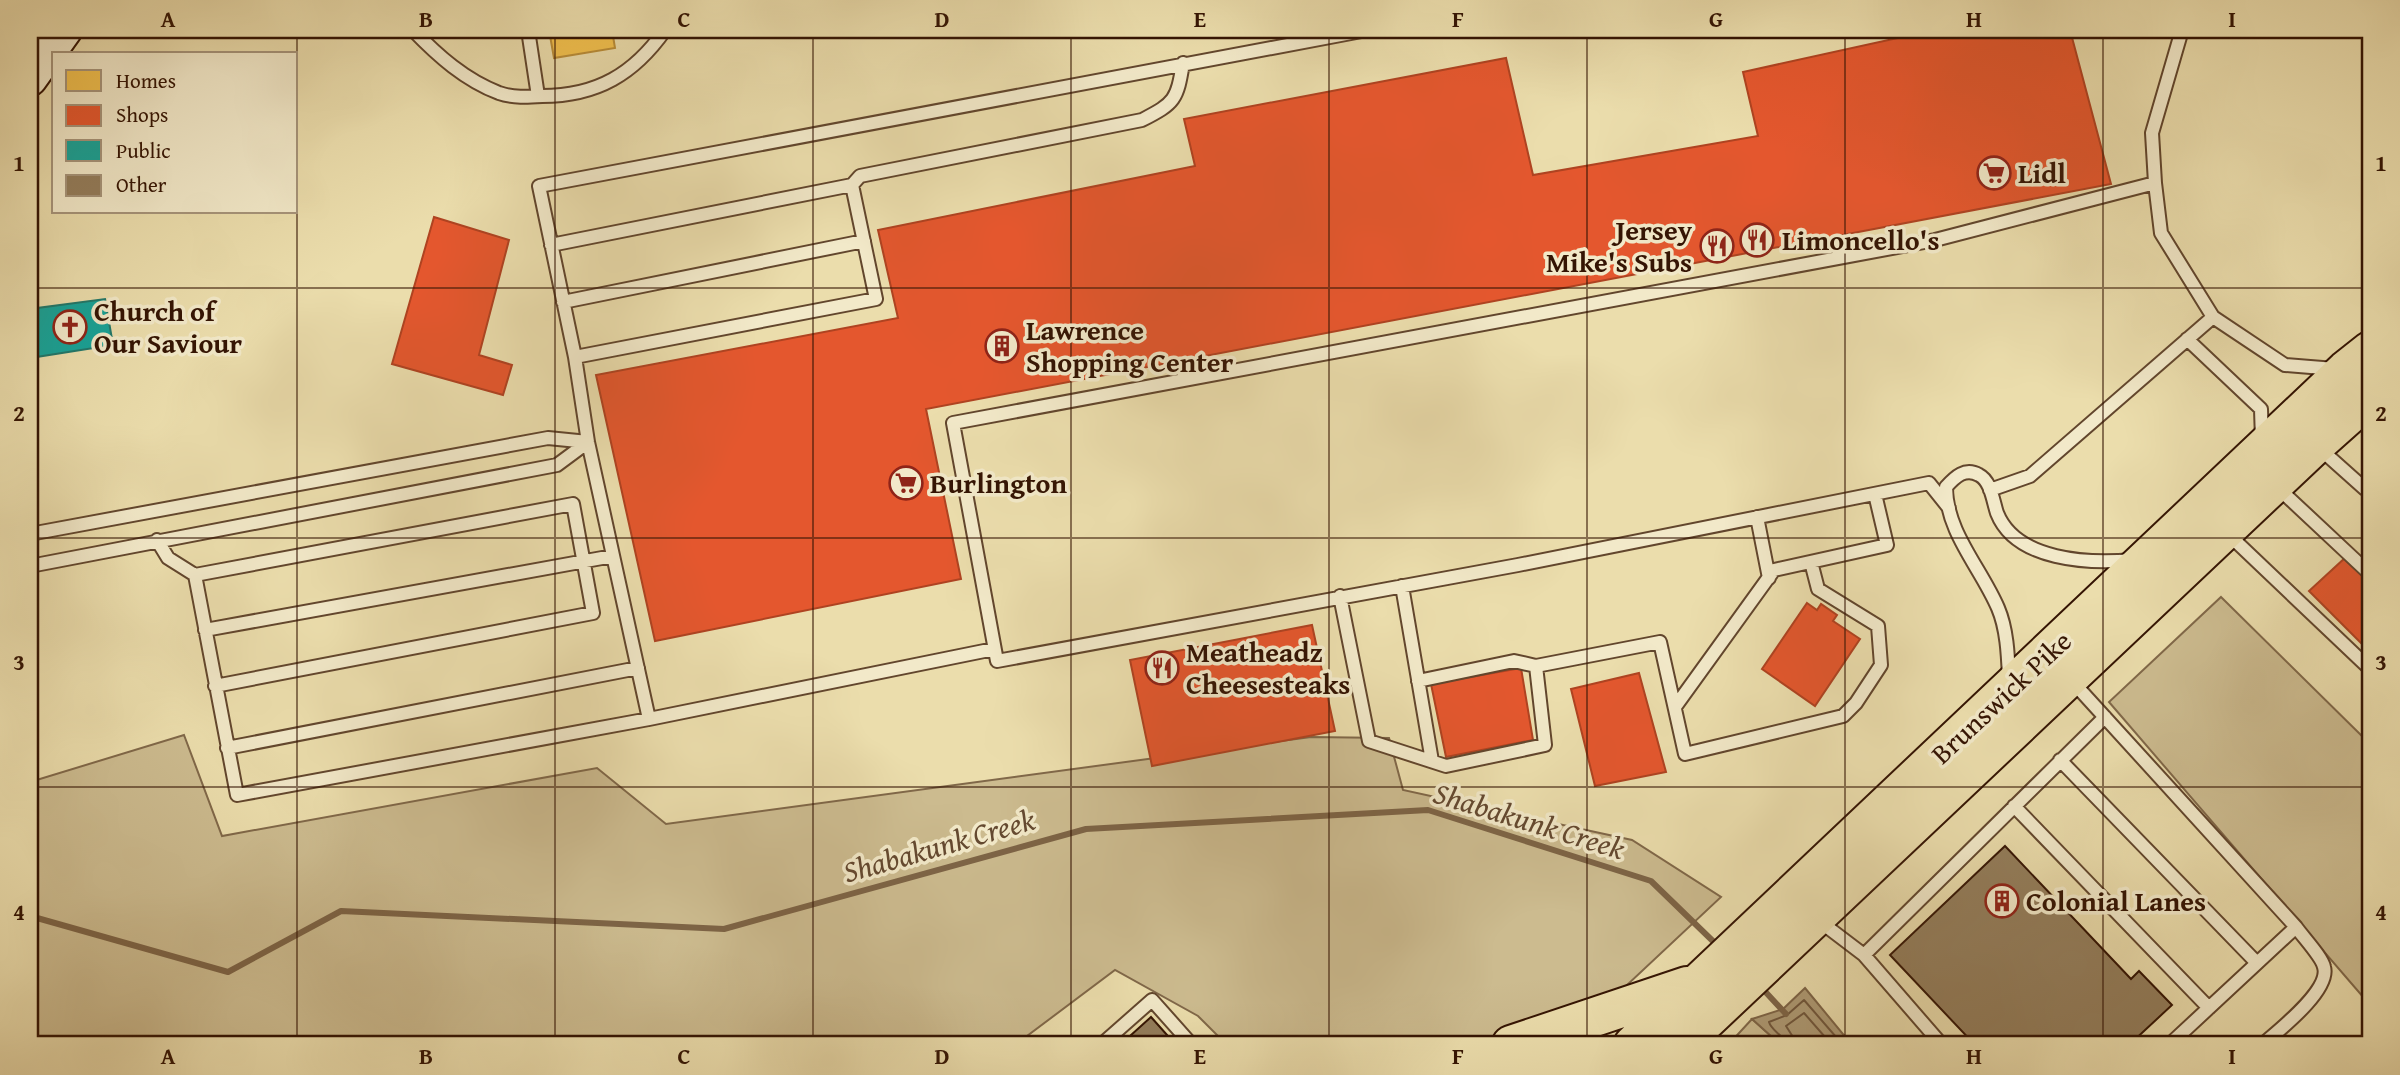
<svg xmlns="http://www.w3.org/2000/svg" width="2400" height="1075" font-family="'Gentium Book Plus',serif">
<rect width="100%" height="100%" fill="#ebddac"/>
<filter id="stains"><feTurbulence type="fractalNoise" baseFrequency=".00286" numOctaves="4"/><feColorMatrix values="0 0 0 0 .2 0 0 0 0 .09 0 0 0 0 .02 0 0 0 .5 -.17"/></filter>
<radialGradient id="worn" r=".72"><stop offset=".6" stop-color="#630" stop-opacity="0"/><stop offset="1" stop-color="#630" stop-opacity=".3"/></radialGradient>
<path fill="#ccbb8f" stroke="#806849" stroke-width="2" d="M2221,597l149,147v261l-261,-303z
M184,735l38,101 375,-68 69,56 645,-87 78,1 14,52 229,50 89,57 -158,148h-336l-29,-29 -83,-46 -100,75h-985v-263z
M1752,1019l29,26h-53z"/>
<path fill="#ad9973" stroke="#7d6446" stroke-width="2" d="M1805,988l47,57h-71l-29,-26 31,-10z"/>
<path fill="#f2c14e" stroke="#b98d38" stroke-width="2" d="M549,30h63l3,18 -61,10z"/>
<path fill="#e4572e" stroke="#af4321" stroke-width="2" d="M1934,30h136l41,154 -1185,225 35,170 -306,62 -59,-266 302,-57 -20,-88 317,-64 -11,-47 322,-61 27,117 225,-39 -15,-64z
M434,217l75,23 -30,115 33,10 -9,30 -111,-31z
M2346,557l24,26v69l-61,-61z
M1807,603l10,7 4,-6 16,11 -4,6 27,18 -45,67 -53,-37z
M1312,625l23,106 -183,35 -22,-106z
M1521,668l12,72 -87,17 -15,-73z
M1639,673l27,99 -71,14 -24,-97z"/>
<path fill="#17a398" stroke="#20786b" stroke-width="2" d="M105,299l8,46 -83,13v-49z"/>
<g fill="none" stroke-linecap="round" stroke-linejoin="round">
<path stroke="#70563b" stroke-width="2" d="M1785,1045c-1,-11 -13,-13 -16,-23l18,-7 17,-15 39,45
M1794,1045l-1,-8 -7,-11 18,-13 28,32"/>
<path stroke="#7d6446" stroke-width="6" d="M30,916l198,56 113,-61 383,18 362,-100 342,-19 223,71 68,66
M1760,986l26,28"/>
</g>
<path fill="#937d5b" stroke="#341403" stroke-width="2" d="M2005,846l126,133 8,-8 33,34 -43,40h-154l-85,-90z
M1151,1017l25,28h-56z"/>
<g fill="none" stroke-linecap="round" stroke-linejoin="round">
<defs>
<path id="lane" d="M413,30c25,26 52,50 86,63 14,5 29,4 43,3 55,0 92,-22 123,-66
M528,30l10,66
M2155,183l-3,-50 30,-103
M551,245l301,-60 8,-9 282,-56c33,-17 35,-20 41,-57
M563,302l301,-61
M2213,317l72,48 50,4
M2187,339l74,70 1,31
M575,357l301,-58 -24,-114
M2318,447l47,42 5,-5
M2276,486l94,88
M1949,508l-20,-25 -411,82 -521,96 -44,-238 982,-183 220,-57 6,50 52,84 -183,159 -40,14
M1757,517l12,61
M2227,533l143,136
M30,534l518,-96 40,4
M157,540l11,18 27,17 42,220 412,-76
M30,566l527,-101 31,-23
M195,575l378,-71 20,109 -378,73
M1402,586l30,175
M1340,596l29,145 77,25 99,-21 -9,-79 124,-24 25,112 158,-38 13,-13 25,-38 -3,-39 -60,-37 -7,-27
M205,630l408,-74
M994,649l-345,70 -61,-277 -13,-85 -36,-171 828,-156
M2009,678c-1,-23 -2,-49 -11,-70 -17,-40 -52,-76 -52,-121 9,-10 19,-20 33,-12 12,6 14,26 18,38 19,48 92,51 136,47
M2071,680l225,247 -127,118
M1418,681l96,-20 22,5
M1675,707l99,-137 113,-25 -12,-51
M227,748l411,-80
M2060,760l197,203
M2014,806l195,202
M1818,920l46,35 78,90
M1864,955l241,-238
M1101,1045l51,-45 40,45
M2262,1045c16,-14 69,-55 62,-78 -2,-10 -21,-30 -28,-40"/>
<path id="secondary" d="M30,79l35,-49"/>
<path id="primary" d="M1511,1045l176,-59
M1633,1045l713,-675 24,-19
M1680,1045l635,-600 55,-49"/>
</defs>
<use href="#lane" stroke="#62462d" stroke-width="16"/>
<use href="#secondary" stroke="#341403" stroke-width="37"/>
<use href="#primary" stroke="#341403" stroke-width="42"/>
<use href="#lane" stroke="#f2e9c9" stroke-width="12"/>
<use href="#secondary" stroke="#f2e9c9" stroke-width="33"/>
<use href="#primary" stroke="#ebddac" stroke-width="38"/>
</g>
<path fill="none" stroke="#341403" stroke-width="2" stroke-opacity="0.55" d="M297,30v1015M555,30v1015M813,30v1015M1071,30v1015M1329,30v1015M1587,30v1015M1845,30v1015M2103,30v1015M30,288h2340M30,538h2340M30,787h2340"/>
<defs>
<symbol id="supermarket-ring" viewBox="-11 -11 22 22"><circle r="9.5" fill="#f2e9c9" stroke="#8f2418" stroke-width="1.5"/><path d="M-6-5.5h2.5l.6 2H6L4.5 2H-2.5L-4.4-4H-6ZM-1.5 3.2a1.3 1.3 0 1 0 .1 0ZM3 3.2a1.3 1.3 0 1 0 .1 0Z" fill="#8f2418"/></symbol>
<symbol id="restaurant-ring" viewBox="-11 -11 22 22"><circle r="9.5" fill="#f2e9c9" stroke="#8f2418" stroke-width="1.5"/><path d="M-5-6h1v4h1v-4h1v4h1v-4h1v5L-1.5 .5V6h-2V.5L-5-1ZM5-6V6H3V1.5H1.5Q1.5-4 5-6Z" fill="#8f2418"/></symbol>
<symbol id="church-ring" viewBox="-11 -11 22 22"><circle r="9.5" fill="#f2e9c9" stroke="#8f2418" stroke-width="1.5"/><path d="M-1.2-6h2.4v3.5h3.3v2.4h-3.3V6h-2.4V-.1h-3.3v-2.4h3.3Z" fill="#8f2418"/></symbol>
<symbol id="building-ring" viewBox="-11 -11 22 22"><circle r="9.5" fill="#f2e9c9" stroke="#8f2418" stroke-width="1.5"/><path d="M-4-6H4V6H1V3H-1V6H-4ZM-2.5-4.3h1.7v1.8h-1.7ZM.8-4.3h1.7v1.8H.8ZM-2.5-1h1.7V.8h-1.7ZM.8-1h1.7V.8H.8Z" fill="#8f2418"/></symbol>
</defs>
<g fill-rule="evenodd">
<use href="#supermarket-ring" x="1975" y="154" width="38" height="38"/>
<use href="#restaurant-ring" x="1738" y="221" width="38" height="38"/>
<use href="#restaurant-ring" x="1698" y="227" width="38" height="38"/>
<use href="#church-ring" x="51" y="308" width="38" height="38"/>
<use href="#building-ring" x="983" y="327" width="38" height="38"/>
<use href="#supermarket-ring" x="887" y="464" width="38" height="38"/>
<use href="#restaurant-ring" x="1143" y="649" width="38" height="38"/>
<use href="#building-ring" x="1983" y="882" width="38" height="38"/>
</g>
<g text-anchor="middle" stroke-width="7" stroke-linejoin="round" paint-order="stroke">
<g font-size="28" font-weight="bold" fill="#341403" stroke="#f2e9c9" text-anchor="start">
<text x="2018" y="183">Lidl</text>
<text x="1692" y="240" text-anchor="end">Jersey<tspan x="1692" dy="32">Mike's Subs</tspan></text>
<text x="1782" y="250">Limoncello's</text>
<text x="94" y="321">Church of<tspan x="94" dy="32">Our Saviour</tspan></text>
<text x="1026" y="340">Lawrence<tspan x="1026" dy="32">Shopping Center</tspan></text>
<text x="930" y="493">Burlington</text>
<text x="1186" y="662">Meatheadz<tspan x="1186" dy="32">Cheesesteaks</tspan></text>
<text x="2026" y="911">Colonial Lanes</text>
</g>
<g font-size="28" fill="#341403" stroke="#f2e9c9">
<text transform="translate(2001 697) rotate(-43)" y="10">Brunswick Pike</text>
</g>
<g font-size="30" font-style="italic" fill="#644930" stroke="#f2e9c9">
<text transform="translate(1529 821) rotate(17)" y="10">Shabakunk Creek</text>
<text transform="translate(939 846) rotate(-16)" y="10">Shabakunk Creek</text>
</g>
</g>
<rect width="2400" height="1075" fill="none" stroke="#ebddac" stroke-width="77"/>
<rect x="52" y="52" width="245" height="161" fill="#f2e9c9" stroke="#a6947a" stroke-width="2"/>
<rect x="66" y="70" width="35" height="21" fill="#f2c14e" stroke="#a6947a" stroke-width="2"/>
<text x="116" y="88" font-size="21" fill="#341403">Homes</text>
<rect x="66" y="105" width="35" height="21" fill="#e4572e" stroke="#a6947a" stroke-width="2"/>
<text x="116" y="122" font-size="21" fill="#341403">Shops</text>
<rect x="66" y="140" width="35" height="21" fill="#17a398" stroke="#a6947a" stroke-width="2"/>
<text x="116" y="158" font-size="21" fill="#341403">Public</text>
<rect x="66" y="175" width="35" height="21" fill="#937d5b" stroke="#a6947a" stroke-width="2"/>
<text x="116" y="192" font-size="21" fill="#341403">Other</text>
<rect x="38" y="38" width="2324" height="998" fill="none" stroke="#341403" stroke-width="2.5"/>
<g font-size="23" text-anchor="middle" font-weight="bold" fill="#341403">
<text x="168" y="27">A</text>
<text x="426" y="27">B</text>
<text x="684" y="27">C</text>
<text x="942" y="27">D</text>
<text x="1200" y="27">E</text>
<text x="1458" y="27">F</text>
<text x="1716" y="27">G</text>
<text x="1974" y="27">H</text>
<text x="2232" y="27">I</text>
<text x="19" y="171">1</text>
<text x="2381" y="171">1</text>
<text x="19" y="421">2</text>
<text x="2381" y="421">2</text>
<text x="19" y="670">3</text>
<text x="2381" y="670">3</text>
<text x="19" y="920">4</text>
<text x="2381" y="920">4</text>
<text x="168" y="1064">A</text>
<text x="426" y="1064">B</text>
<text x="684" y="1064">C</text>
<text x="942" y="1064">D</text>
<text x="1200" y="1064">E</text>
<text x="1458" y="1064">F</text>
<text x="1716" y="1064">G</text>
<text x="1974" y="1064">H</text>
<text x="2232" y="1064">I</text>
</g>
<rect width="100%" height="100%" filter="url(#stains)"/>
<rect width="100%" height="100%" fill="url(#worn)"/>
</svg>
